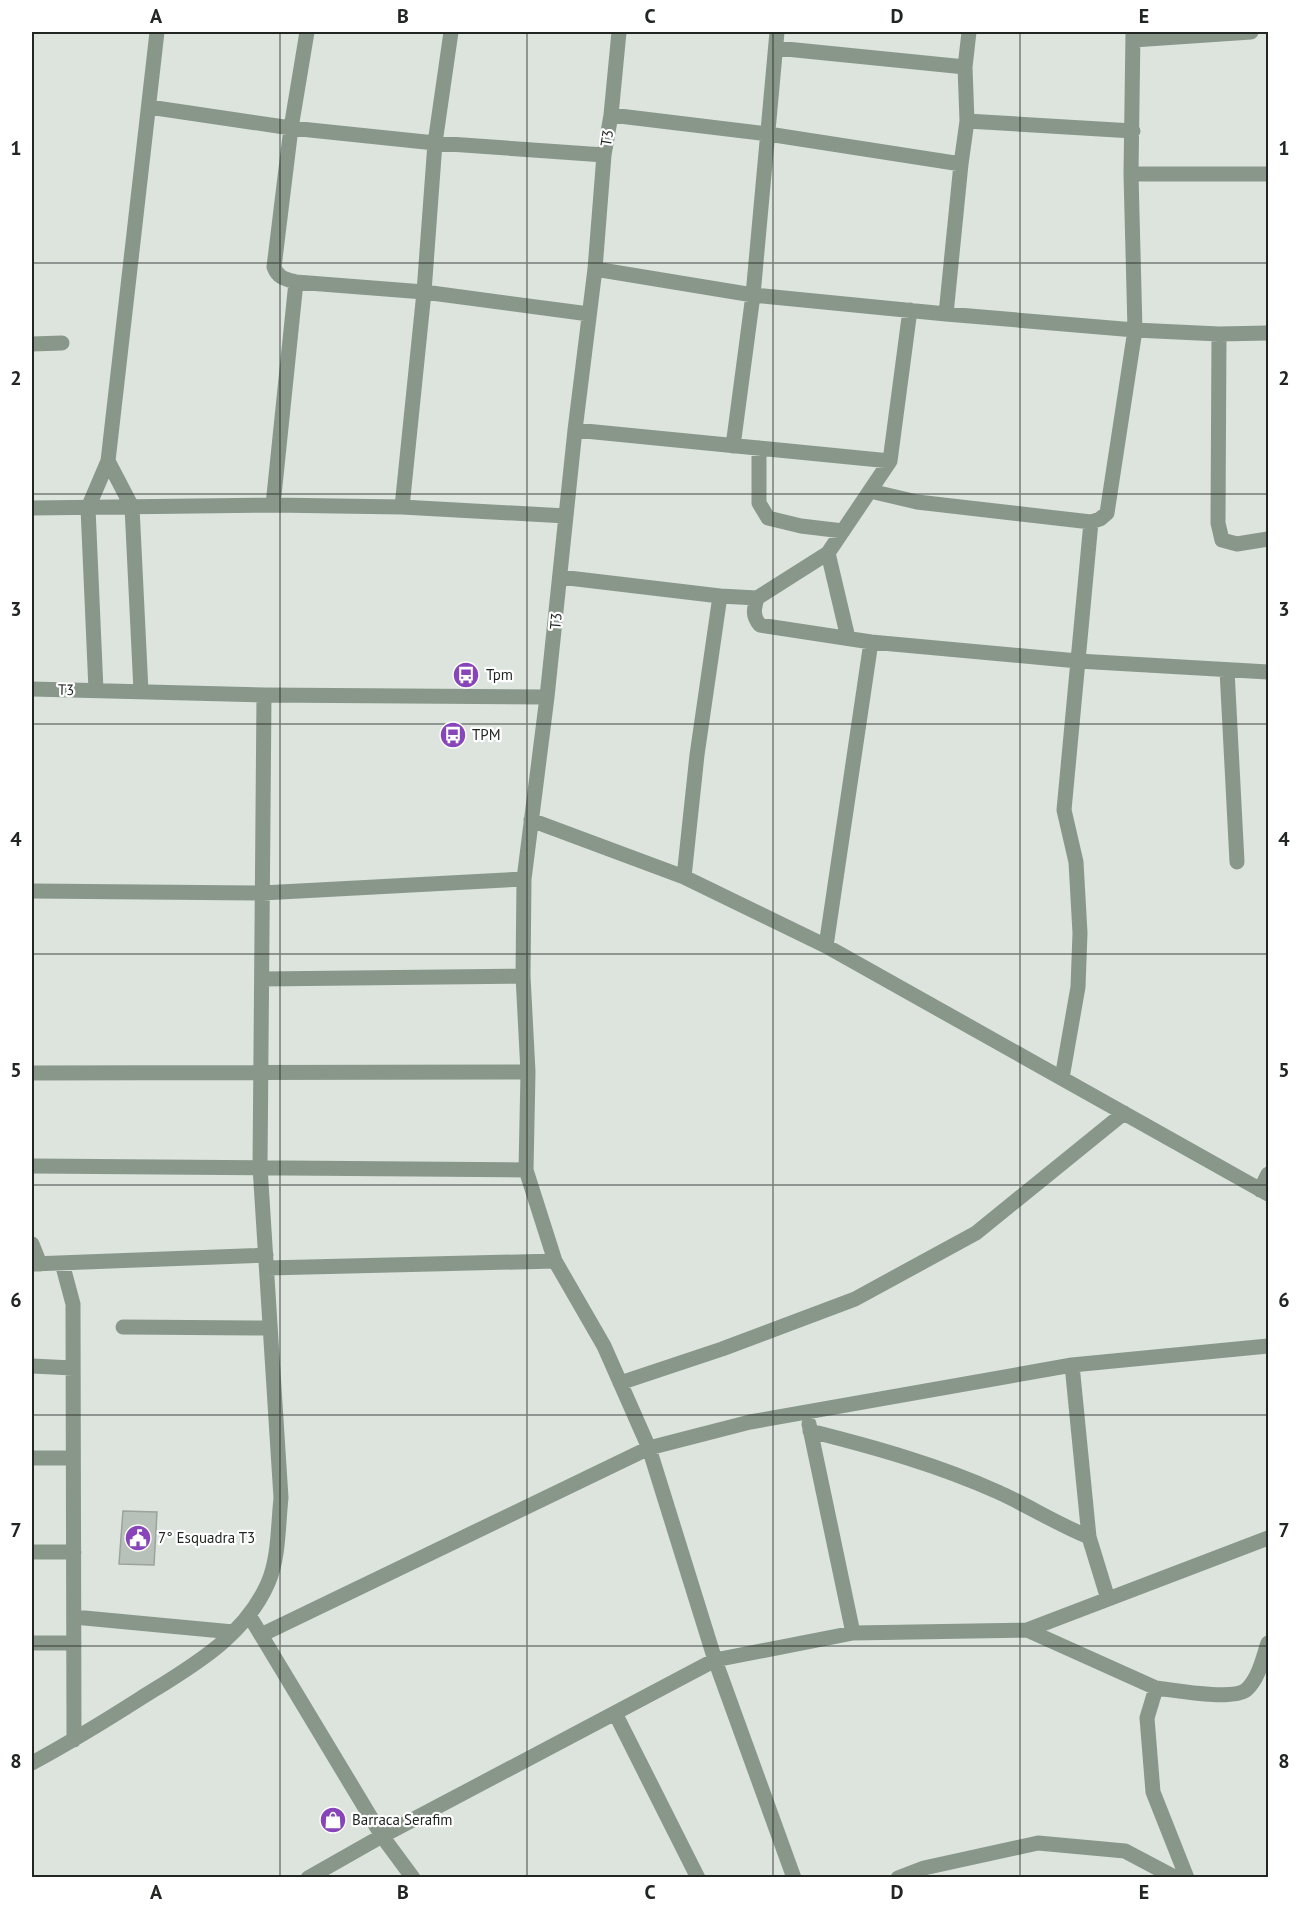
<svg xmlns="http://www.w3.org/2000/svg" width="1300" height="1909" font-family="'PT Sans',sans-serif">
<rect width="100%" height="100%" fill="#dce4dd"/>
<path fill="#b8c1b9" stroke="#9ba39c" stroke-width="1.5" d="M123,1511l34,1 -3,53 -35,-1z"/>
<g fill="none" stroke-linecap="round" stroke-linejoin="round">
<path stroke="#89978b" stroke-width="15" d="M307,32l-16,96 -17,139c4,11 11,12 22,15l128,10 165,22
M1133,40l118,-8
M776,48l189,19
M149,107l142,21 144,15 169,12
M611,115l157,19 193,30
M967,121l166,10
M1131,174h137
M595,269l158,26 193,19 189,16 84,4 49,-1
M946,314l15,-150 6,-43 -2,-54 4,-35
M1219,334l-1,189 4,17 15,4 31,-5
M32,344l30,-1
M575,430l315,31
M733,446l20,-151 24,-263
M759,448v55l9,15 33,8 42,5
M108,461l24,46 9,184
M870,491l47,11 174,20 9,-3 7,-6 28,-183 -4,-156 2,-142
M273,505l23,-223
M402,507l22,-215 11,-149 16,-111
M32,508l241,-3 129,2 164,9
M828,553l20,85
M560,577l160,19 37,2c-3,11 -5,18 3,27l111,17 207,19 190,11
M757,598l71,-45 62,-92 20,-151
M1227,670l10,192
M32,689l232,6 283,2 28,-267 20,-161 9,-114 7,-40 8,-83
M96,690l-8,-182 20,-47 49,-429
M547,697l-23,182 -1,97 5,96 -2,98 29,91 49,85 45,102 66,212 79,218
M531,820l153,57 142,69 442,248
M684,877l13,-122 23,-159
M32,891l230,2 262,-14
M826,946l45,-304
M262,979l261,-3
M32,1073l496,-1
M1062,1078l16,-91 2,-54 -4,-71 -12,-52 27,-288
M32,1166l494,4
M1260,1190l8,-16
M32,1244l8,20
M62,1263l11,41 1,436
M32,1264l234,-9
M267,1268l288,-7
M123,1327l147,1
M1072,1365l17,172
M32,1366l41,2
M620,1383l102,-34 133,-50 121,-66 148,-120
M809,1424l44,209
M810,1431c64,16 128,34 188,61 31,14 59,32 91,45l19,62
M32,1458h41
M32,1552h42
M249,1615l133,221 31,42
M74,1617l159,15
M1027,1630l129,58
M261,1635l388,-187 101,-26 322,-57 196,-19
M32,1643h42
M615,1713l83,165
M32,1763c37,-20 73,-42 109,-65 48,-30 103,-60 127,-115 11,-25 10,-58 13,-85l-21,-331 4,-472
M308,1878l74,-42 333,-176 138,-27 174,-3 241,-92
M898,1878l26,-10 114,-25 87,8 51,27
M1187,1878l-34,-86 -6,-74 9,-30c19,2 75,13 90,2 13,-11 17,-33 22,-47"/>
</g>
<path fill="none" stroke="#222623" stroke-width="1.5" stroke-opacity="0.55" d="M280,32v1846M527,32v1846M773,32v1846M1020,32v1846M32,263h1236M32,494h1236M32,724h1236M32,954h1236M32,1185h1236M32,1415h1236M32,1646h1236"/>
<defs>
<symbol id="bus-disc" viewBox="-11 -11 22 22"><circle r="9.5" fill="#8845b9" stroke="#fff"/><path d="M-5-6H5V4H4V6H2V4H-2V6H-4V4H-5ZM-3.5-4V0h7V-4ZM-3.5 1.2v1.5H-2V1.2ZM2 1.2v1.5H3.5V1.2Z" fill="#fff"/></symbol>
<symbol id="civic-disc" viewBox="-11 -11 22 22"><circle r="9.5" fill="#8845b9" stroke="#fff"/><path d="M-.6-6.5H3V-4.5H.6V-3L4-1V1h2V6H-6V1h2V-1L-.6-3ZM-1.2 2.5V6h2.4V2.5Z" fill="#fff"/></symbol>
<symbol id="shop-disc" viewBox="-11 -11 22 22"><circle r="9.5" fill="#8845b9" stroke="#fff"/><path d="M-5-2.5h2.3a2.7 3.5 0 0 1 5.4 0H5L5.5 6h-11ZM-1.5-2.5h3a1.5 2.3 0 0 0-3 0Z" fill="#fff"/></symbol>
</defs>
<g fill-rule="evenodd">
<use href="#bus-disc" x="451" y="660" width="30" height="30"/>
<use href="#bus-disc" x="438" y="720" width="30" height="30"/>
<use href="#civic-disc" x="123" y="1523" width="30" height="30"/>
<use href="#shop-disc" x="318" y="1805" width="30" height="30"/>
</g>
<g text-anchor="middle" stroke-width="4.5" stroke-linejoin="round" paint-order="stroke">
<g font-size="15" fill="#222623" stroke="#fff">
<text transform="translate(607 138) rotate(-81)" y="5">T3</text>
<text transform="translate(556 621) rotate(-85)" y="5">T3</text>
<text transform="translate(66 690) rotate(1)" y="5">T3</text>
</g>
<g font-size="15" fill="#222623" stroke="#fff" text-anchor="start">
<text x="486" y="680">Tpm</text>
<text x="472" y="740">TPM</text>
<text x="158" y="1543">7° Esquadra T3</text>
<text x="352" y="1825">Barraca Serafim</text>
</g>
</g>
<rect width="1300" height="1909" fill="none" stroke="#ffffff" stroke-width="66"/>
<rect x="33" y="33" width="1234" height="1843" fill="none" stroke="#222623" stroke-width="2"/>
<g font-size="20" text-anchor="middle" font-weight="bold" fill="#222623">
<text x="156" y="23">A</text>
<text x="403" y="23">B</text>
<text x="650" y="23">C</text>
<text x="897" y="23">D</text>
<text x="1144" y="23">E</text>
<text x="16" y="155">1</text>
<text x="1284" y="155">1</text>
<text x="16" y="385">2</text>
<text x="1284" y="385">2</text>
<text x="16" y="616">3</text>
<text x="1284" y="616">3</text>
<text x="16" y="846">4</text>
<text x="1284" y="846">4</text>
<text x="16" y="1077">5</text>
<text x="1284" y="1077">5</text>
<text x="16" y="1307">6</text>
<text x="1284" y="1307">6</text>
<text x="16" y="1537">7</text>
<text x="1284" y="1537">7</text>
<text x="16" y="1768">8</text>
<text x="1284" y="1768">8</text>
<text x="156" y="1899">A</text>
<text x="403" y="1899">B</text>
<text x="650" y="1899">C</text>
<text x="897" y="1899">D</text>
<text x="1144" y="1899">E</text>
</g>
</svg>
